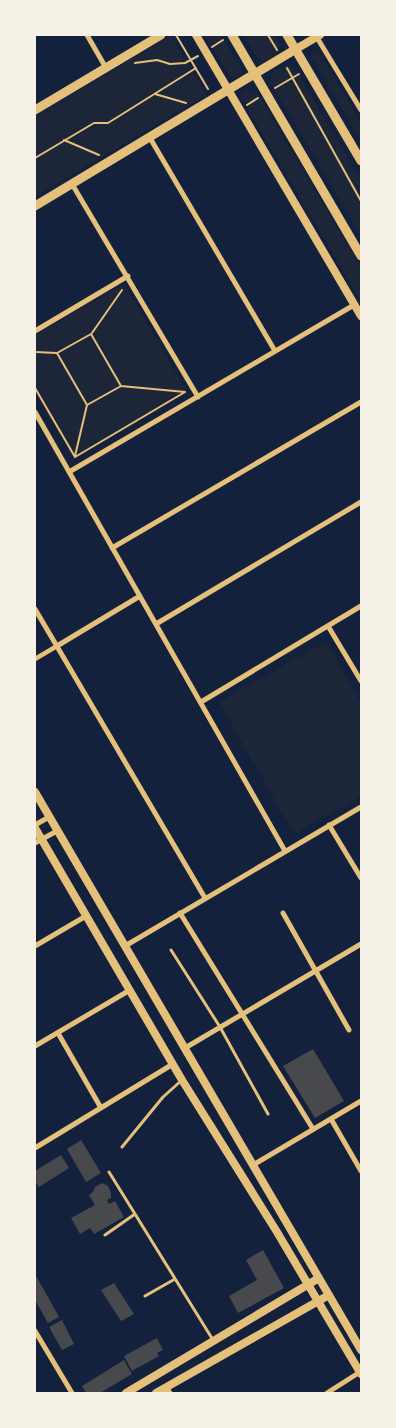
<svg xmlns="http://www.w3.org/2000/svg" width="396" height="1428" font-family="'Sofia Sans Condensed',sans-serif">
<rect width="100%" height="100%" fill="#14213d"/>
<path fill="#1d2539" d="M205,35h16l20,33 -1,7 -6,3 -5,-3z
M244,35h30l6,11v5c-5,6 -15,13 -22,8z
M171,36l36,59 -172,101v-80z
M315,50l4,1 42,71v19l-50,-85 1,-4z
M288,64l8,6 65,110v55l-89,-150c-4,-15 6,-15 16,-21z
M251,89l7,5 103,174v34l-120,-205 2,-6z
M124,284l64,109 -114,66 -39,-66v-58z
M326,642l35,61v93l-67,38 -75,-132z"/>
<path fill="#48494c" d="M313,1049l31,52 -29,17 -32,-52z
M81,1140l20,33 -15,9 -19,-33z
M61,1155l8,13 -30,19 -4,-6v-10z
M102,1183l6,3 3,7v5l-4,2 2,4 6,-3 9,16 -30,17 -4,-6 -10,6 -9,-16 24,-13 -6,-10 4,-3 2,-5z
M263,1250l21,38 -46,25 -9,-17 28,-16 -11,-20z
M35,1274l24,43 -11,6 -13,-23z
M114,1283l20,31 -13,7 -20,-31z
M62,1320l12,24 -12,6 -13,-23z
M157,1338l6,12 -6,3 2,3 -27,15 -8,-15z
M124,1360l8,14 -32,19h-14l-4,-7z"/>
<g fill="none" stroke-linecap="round" stroke-linejoin="round">
<path stroke="#e5c07b" stroke-width="2" d="M176,35l32,54
M268,35l9,15
M212,47l11,-7
M135,63l22,-3 13,4 15,-1 13,-7
M287,68l74,133
M275,88l24,-14
M155,94l31,9
M247,105l11,-7
M64,140l35,15
M35,158l59,-35h14l88,-55
M92,333l30,-43
M35,352l22,1 34,-19 30,52 -34,19 -30,-52
M121,386l64,6
M35,388l40,69 110,-65
M75,456l12,-51"/>
<path stroke="#e5c07b" stroke-width="3" d="M171,950l49,77 48,87
M122,1147l41,-50 19,-17
M109,1172l104,168
M105,1235l30,-21
M145,1296l30,-17"/>
<path stroke="#e5c07b" stroke-width="4.5" d="M35,659l22,-13"/>
<path stroke="#e5c07b" stroke-width="5" d="M87,35l19,33
M316,36l45,74
M150,138l125,213
M72,184l126,213
M35,331l93,-55
M35,412l250,439
M69,472l285,-167
M112,548l249,-146
M35,609l170,289
M156,624l205,-122
M328,626l33,55
M57,646l83,-50
M201,702l160,-96
M35,825l14,-8
M329,825l32,53
M35,843l22,-12
M180,913l133,216
M283,913l66,117
M35,946l51,-30
M125,946l236,-139
M58,1033l43,75
M35,1046l95,-56
M185,1048l176,-104
M331,1119l30,52
M35,1148l138,-84
M253,1165l108,-64
M35,1331l37,62
M166,1387l4,6
M327,1393l33,-21"/>
<path stroke="#e5c07b" stroke-width="8" d="M196,35l165,281
M296,49l24,-14
M35,792l326,558
M35,828l147,252 95,152 84,142
M126,1393l193,-115
M156,1393l173,-98"/>
<path stroke="#e5c07b" stroke-width="9" d="M232,35l129,221
M287,35l74,126
M35,110l126,-75
M35,206l261,-157"/>
</g>
<rect width="396" height="1428" fill="none" stroke="#f6f1e7" stroke-width="72"/>
</svg>
